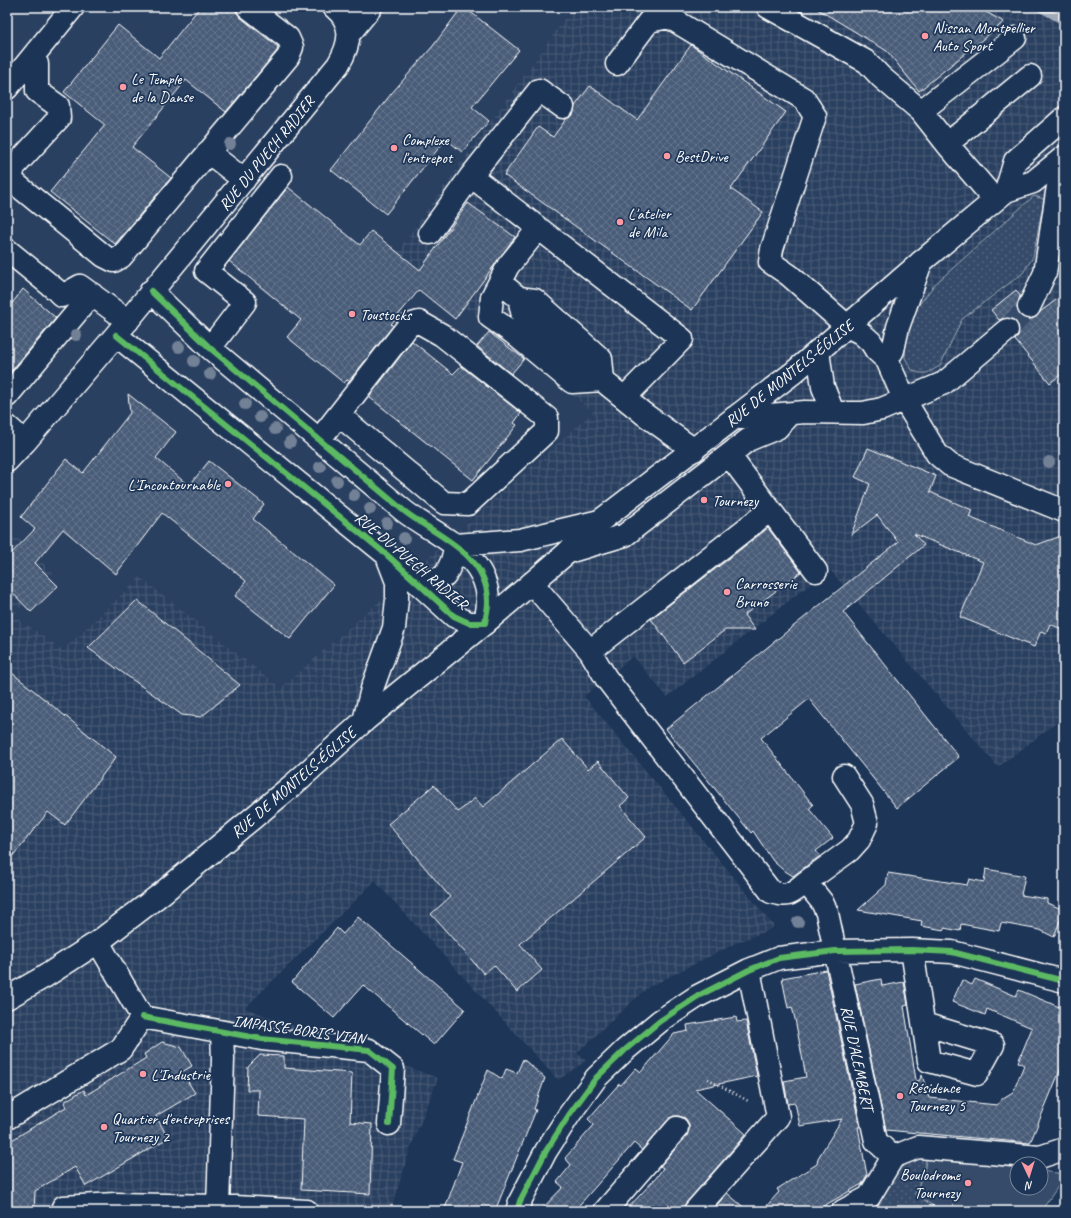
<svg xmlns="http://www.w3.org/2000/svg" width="1071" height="1218" font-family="Caveat,sans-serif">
<defs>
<pattern id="industrial-grid" width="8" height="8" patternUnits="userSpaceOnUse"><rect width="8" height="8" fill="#2a4161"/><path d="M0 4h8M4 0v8" fill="none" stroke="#4a5e79"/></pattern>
<pattern id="green-dots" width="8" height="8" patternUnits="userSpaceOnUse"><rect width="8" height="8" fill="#364b69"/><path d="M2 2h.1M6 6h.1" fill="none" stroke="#546680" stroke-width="1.8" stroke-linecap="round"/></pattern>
<pattern id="building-cross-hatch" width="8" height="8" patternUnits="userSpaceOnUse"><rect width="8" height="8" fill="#4a5d79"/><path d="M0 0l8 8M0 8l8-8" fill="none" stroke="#65758d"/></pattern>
</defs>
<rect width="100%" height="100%" fill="#1d3557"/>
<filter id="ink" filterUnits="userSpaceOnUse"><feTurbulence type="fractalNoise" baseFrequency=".025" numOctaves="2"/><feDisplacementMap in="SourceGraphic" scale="8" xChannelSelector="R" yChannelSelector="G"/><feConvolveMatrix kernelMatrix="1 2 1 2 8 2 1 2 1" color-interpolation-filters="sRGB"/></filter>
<g filter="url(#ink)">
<path fill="#2a4161" d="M7,7h566l-176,245 196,160 -312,276 -141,-111 -77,73 -51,-36 41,-41 -46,-45z"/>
<path fill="url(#industrial-grid)" d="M573,7h491v710l-66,50 -169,-198 -162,128 -34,-41 -49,40 190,230 -5,4 -33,13 -89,45 -70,65 9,8 -28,19 -183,-199 -130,127 193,70 -29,74 -18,59h-384v-683l46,45 -40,42 50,35 77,-73 141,111 312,-276 -196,-160z"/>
<path fill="url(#green-dots)" stroke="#9aa5b4" d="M1034,196l10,3 -11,58 -10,16 -61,46 -22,47 -13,7h-8l-7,-3 -7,-12v-13l7,-31 23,-30z
M917,1155l10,1 -3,16 -9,22 26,17h-69l27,-44z"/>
<path fill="#364b69" stroke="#9aa5b4" d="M927,1156l90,12v20h24v-17l23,3v4l-23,33h-100l-26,-17 9,-22z"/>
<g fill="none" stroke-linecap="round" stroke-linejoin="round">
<path stroke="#a0aab8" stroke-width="8" d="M1039,7l25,14"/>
</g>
<path fill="url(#building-cross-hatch)" stroke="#fff" d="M200,7h33l7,10 38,30 -1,4 -51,61 -40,-32 -54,67 39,31 -56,66 -65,-52 55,-67 -41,-33 54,-67 41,33z
M462,7h2l55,43 -47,57 17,14 -27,31 -16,-13 -60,75 -55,-44 60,-76 42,-48z
M814,7h163l27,15 -85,69 -32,-40z
M691,45l95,67 -55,77 32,23 -71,98 -188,-135 34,-48 15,10 13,-18 7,-4 2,-9 15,-20 47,34z
M288,187l72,58 11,-14 49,39 48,-67 47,34 -60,82 -36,-29 -28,34 2,2 -44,55 -2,-1 -3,3 -57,-46 14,-17 -72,-59z
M23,289l33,29 -49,58v-66z
M1016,290l4,6 -3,12 2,6 4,4 7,1 6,-2 4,-5 24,-18v78l-14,11 -35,-43 4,-6v-7l-2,-5 -6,-4h-7l-5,2 -8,-10z
M489,332l35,27 -13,15 -34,-28z
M412,341l41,33 8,-8 60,47 -7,10 3,2 -44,55 -104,-83z
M128,394l48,38 -20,26 33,28 20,-25 55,43 -11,15 81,66 -44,54 -55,-43 11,-15 -84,-68 -46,61 -53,-45 -28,34 23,23 -27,26 -24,-25v-29l28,-29 -14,-12 45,-58 17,14 47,-60z
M868,448l68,28 -6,16 42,18 -3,7 67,28 28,-10v95l-14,-6 -4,9 -5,-2 -7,16 -74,-30 23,-55 -69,-28 10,11 -81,67 116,145 -62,51 -88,-109 -48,39 52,67 -4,4 24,29 -17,13 4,5 -27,20 -11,-7 -9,-8 -20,-30 -2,2 -85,-104 232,-187 -21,-27 -26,20 19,-51 -15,-7z
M768,528l33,44 -57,43 11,15h-30l-42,32 -32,-43z
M137,600l103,85 -39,32 -19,-2 -94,-67z
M7,669l109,88 -51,68 -17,-13 -41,51z
M562,739l26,30 10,-8 31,37 -9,8 26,31 -126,107 22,26 -25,22 -23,-27 -10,9 -53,-60 19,-17 -62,-73 46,-39 24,27 17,-14 8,9z
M986,869l39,7 -4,19 26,4v4l17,7 -10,27 -14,-7 -39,-7 -2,8 -38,-7 -1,7 -16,-3v2l-23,-4 1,-5 -64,-11 28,-25 2,-12 79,12 2,-6 15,3z
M358,917l107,92 -31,36 -71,-60 -29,33 -42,-36 45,-54 6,6z
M826,970l34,157h-2l9,48 -5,9 -47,27h-53l17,-19 -2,-3 40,-25 1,-6 24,-39 -42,7 -5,-23 -7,1 -4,-23 22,-4 -11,-58 -3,-12 -4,1 -6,-30z
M881,979l1,7 22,-4 4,23 -4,1 12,74 3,1 3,-6 7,23 68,7 6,-7 10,-6 11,-27 -6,-3 14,-34 -45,-19 -2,6 -33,-13 10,-22 10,5 3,-6 41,17 3,-6 45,19v52l-34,82 -144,-13 -31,-146z
M736,1017l1,5 9,-1 11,55 -62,13 51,45 -60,69 -3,8h-58l31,-33 7,-10 -3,-2 27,-30 2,-6v-6l-4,-6 -6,-2h-6l-5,4 -26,30 -8,-7 -60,68h-34l23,-24 -6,-5 14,-17 -6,-7 29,-33 -6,-6 31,-35 2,1 15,-17 5,4 33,-38 14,-3 -1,-6z
M162,1042l19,5 11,19 -10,6 13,21 -39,23 12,22 -82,48 -11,-19 -40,24 -1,20h-27v-68l59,-36 -2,-5 11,-7 9,-5 2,5 60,-37 -2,-4z
M260,1055l24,1v12l68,5 -2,49 22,2 -2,70 -69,-4 3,-71 -46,-3 1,-26h-12l1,-23z
M523,1059l22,19 -11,31 2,1 -41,101h-51l18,-49 -9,-3 35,-89 14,9 4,-10 11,4z
M727,1193l21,18h-36z"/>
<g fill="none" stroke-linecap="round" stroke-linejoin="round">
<path stroke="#344968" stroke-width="22" stroke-dasharray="22 11" stroke-linecap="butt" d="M1007,330l22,-23"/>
<defs>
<path id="minor" d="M768,7l99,55 14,15 40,34 26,33 48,56
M349,34l22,-27
M31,59l6,5v27l21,15 1,12 -45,49 -3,13 93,76 10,5 7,-4 167,-200 4,-10 -4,-9 -40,-31
M617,64l32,-43 20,-4 135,82 11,17 -43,133 -2,13 19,13 58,51 14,7 10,9 5,8 11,10 18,41 32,53 13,11 114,46
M7,88l66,-81
M921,111l94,-73
M947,144l83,-68
M208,152l36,28
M471,176l211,163 -57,58
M538,229l-30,37 -16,31 -2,20 23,16 59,49 31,-2
M430,233l41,-57 68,-86 24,17
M7,250l48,39 7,7 18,-10 48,35
M508,289l11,9 16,2 66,59 2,21
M519,298l4,18 121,98 50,36
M1029,307l16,-34 17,-114
M116,335l271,220 67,61 15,7h16c1,-7 3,-14 3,-21 0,-49 -52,-66 -84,-91l-194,-163 -59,-57
M210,348l35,-46 -39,-31 75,-95
M818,351l5,36 10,25
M887,360l6,-10 5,-23 23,-65
M7,396l85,-102
M734,418l71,-6 58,1 19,-4 62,-26 63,-53
M7,426l18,16
M319,440l90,-115 10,-3 23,13 105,83v13l-79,73 -24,-1 -105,-88
M729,455l87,116
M7,461l18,-19 91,-107 222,-270c12,-20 17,-41 -4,-58
M456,545l64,-5 80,-19
M568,552l57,-17 123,-95 29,-12 12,-14
M416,581l18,-1 11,-4 7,-15 4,-16
M532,583l58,68 16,27 165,214c18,6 21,1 35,-10l16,20 5,11 49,228 17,16
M590,651l180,-141
M364,721l8,-32 22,-61 3,-29v-17l-10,-26
M806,882l44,-32 9,-10 8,-17 -5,-19 -18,-28
M912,950l17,111 48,13 16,-29 -69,-21
M142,1017l120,22 107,11 24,19 -4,55
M7,1118l114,-69 21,-32 -44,-75
M893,1157l25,-10 122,10 24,-8
M218,1206l5,-147 -1,-27
M63,1207l52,-3 103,2 89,5
M517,1211l3,-10 26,-50 23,-36 27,-37 29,-28 35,-29 38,-25 51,-26 30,-12 56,-7 77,-1 40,2 112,29
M605,1211l72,-83
M695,1211l83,-94 -29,-147
M843,1211l26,-14 24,-40"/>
<path id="major" d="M1006,191l9,-30 49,-43
M7,998l37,-21 54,-35 63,-48 133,-110 70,-63 121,-98 83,-71 32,-31 193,-148 128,-111 85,-71 27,-9 31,-25"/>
</defs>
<use href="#minor" stroke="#fff" stroke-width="25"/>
<use href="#major" stroke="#fff" stroke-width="25"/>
<path stroke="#fff" stroke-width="2.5" stroke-dasharray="1 3" stroke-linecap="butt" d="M708,1079l42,23"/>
<use href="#minor" stroke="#1d3557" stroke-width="22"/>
<use href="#major" stroke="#1d3557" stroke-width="22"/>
<defs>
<path id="cycleway" d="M116,335l271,220 67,61 15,7h16c1,-7 3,-14 3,-21 0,-49 -52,-66 -84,-91l-194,-163 -59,-57
M142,1017l120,22 107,11 24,19 -4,55
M517,1211l3,-10 26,-50 23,-36 27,-37 29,-28 35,-29 38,-25 51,-26 30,-12 56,-7 77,-1 40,2 112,29"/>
</defs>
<use href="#cycleway" stroke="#1d3557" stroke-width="8"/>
<use href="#cycleway" stroke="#5cba63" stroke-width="6"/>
</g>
<g fill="#738196">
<circle cx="230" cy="144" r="6"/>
<circle cx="76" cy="335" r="6"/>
<circle cx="179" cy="347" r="6"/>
<circle cx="194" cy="361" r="6"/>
<circle cx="210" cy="374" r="6"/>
<circle cx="245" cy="404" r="6"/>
<circle cx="260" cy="417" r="6"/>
<circle cx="275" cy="429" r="6"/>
<circle cx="290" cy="442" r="6"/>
<circle cx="1049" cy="462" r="6"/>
<circle cx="320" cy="467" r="6"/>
<circle cx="337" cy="481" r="6"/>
<circle cx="354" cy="495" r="6"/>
<circle cx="370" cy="509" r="6"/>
<circle cx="387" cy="523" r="6"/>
<circle cx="404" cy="538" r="6"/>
<circle cx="798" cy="922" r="6"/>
</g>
</g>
<g fill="#ff9aa2" stroke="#1d3557" stroke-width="1.5">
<circle cx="925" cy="36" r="4"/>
<circle cx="123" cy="87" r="4"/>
<circle cx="394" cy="148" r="4"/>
<circle cx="667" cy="156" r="4"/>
<circle cx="620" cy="222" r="4"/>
<circle cx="352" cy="314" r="4"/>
<circle cx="228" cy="484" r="4"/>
<circle cx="704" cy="500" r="4"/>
<circle cx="727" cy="592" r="4"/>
<circle cx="143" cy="1074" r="4"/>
<circle cx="900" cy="1096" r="4"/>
<circle cx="104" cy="1127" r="4"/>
<circle cx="968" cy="1183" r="4"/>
</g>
<g text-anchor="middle" stroke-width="3.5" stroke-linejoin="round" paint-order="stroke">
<g font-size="16" fill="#fff" stroke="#1d3557" text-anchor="start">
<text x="933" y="33">Nissan Montpellier<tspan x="933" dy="18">Auto Sport</tspan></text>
<text x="131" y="84">Le Temple<tspan x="131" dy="18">de la Danse</tspan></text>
<text x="402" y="145">Complexe<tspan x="402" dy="18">l'entrepot</tspan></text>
<text x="675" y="162">BestDrive</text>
<text x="628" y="219">L'atelier<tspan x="628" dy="18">de Mila</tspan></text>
<text x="360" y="320">Toustocks</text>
<text x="220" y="490" text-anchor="end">L'Incontournable</text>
<text x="712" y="506">Tournezy</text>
<text x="735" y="589">Carrosserie<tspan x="735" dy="18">Bruno</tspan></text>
<text x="151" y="1080">L'Industrie</text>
<text x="908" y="1093">Résidence<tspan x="908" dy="18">Tournezy 5</tspan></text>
<text x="112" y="1124">Quartier d'entreprises<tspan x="112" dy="18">Tournezy 2</tspan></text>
<text x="960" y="1180" text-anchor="end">Boulodrome<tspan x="960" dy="18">Tournezy</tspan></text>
</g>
<g font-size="16" fill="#fff" stroke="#1d3557">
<text transform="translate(266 153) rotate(-51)" y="6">RUE DU PUECH RADIER</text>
<text transform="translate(789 373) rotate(-39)" y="6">RUE DE MONTELS-ÉGLISE</text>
<text transform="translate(412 560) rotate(40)" y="6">RUE DU PUECH RADIER</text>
<text transform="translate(293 782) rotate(-41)" y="6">RUE DE MONTELS-ÉGLISE</text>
<text transform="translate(299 1029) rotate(8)" y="6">IMPASSE BORIS VIAN</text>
<text transform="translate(858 1058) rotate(78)" y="6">RUE D'ALEMBERT</text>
</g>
</g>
<rect width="1071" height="1218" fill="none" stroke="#1d3557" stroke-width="24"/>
<rect x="12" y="12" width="1047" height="1194" fill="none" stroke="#fff" stroke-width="1.5" filter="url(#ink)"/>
<g transform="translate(1029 1176) rotate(176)"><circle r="19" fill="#1d3557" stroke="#77869a"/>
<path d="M0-3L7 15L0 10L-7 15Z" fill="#ff9aa2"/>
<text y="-6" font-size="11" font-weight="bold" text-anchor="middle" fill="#ffffff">N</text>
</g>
</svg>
